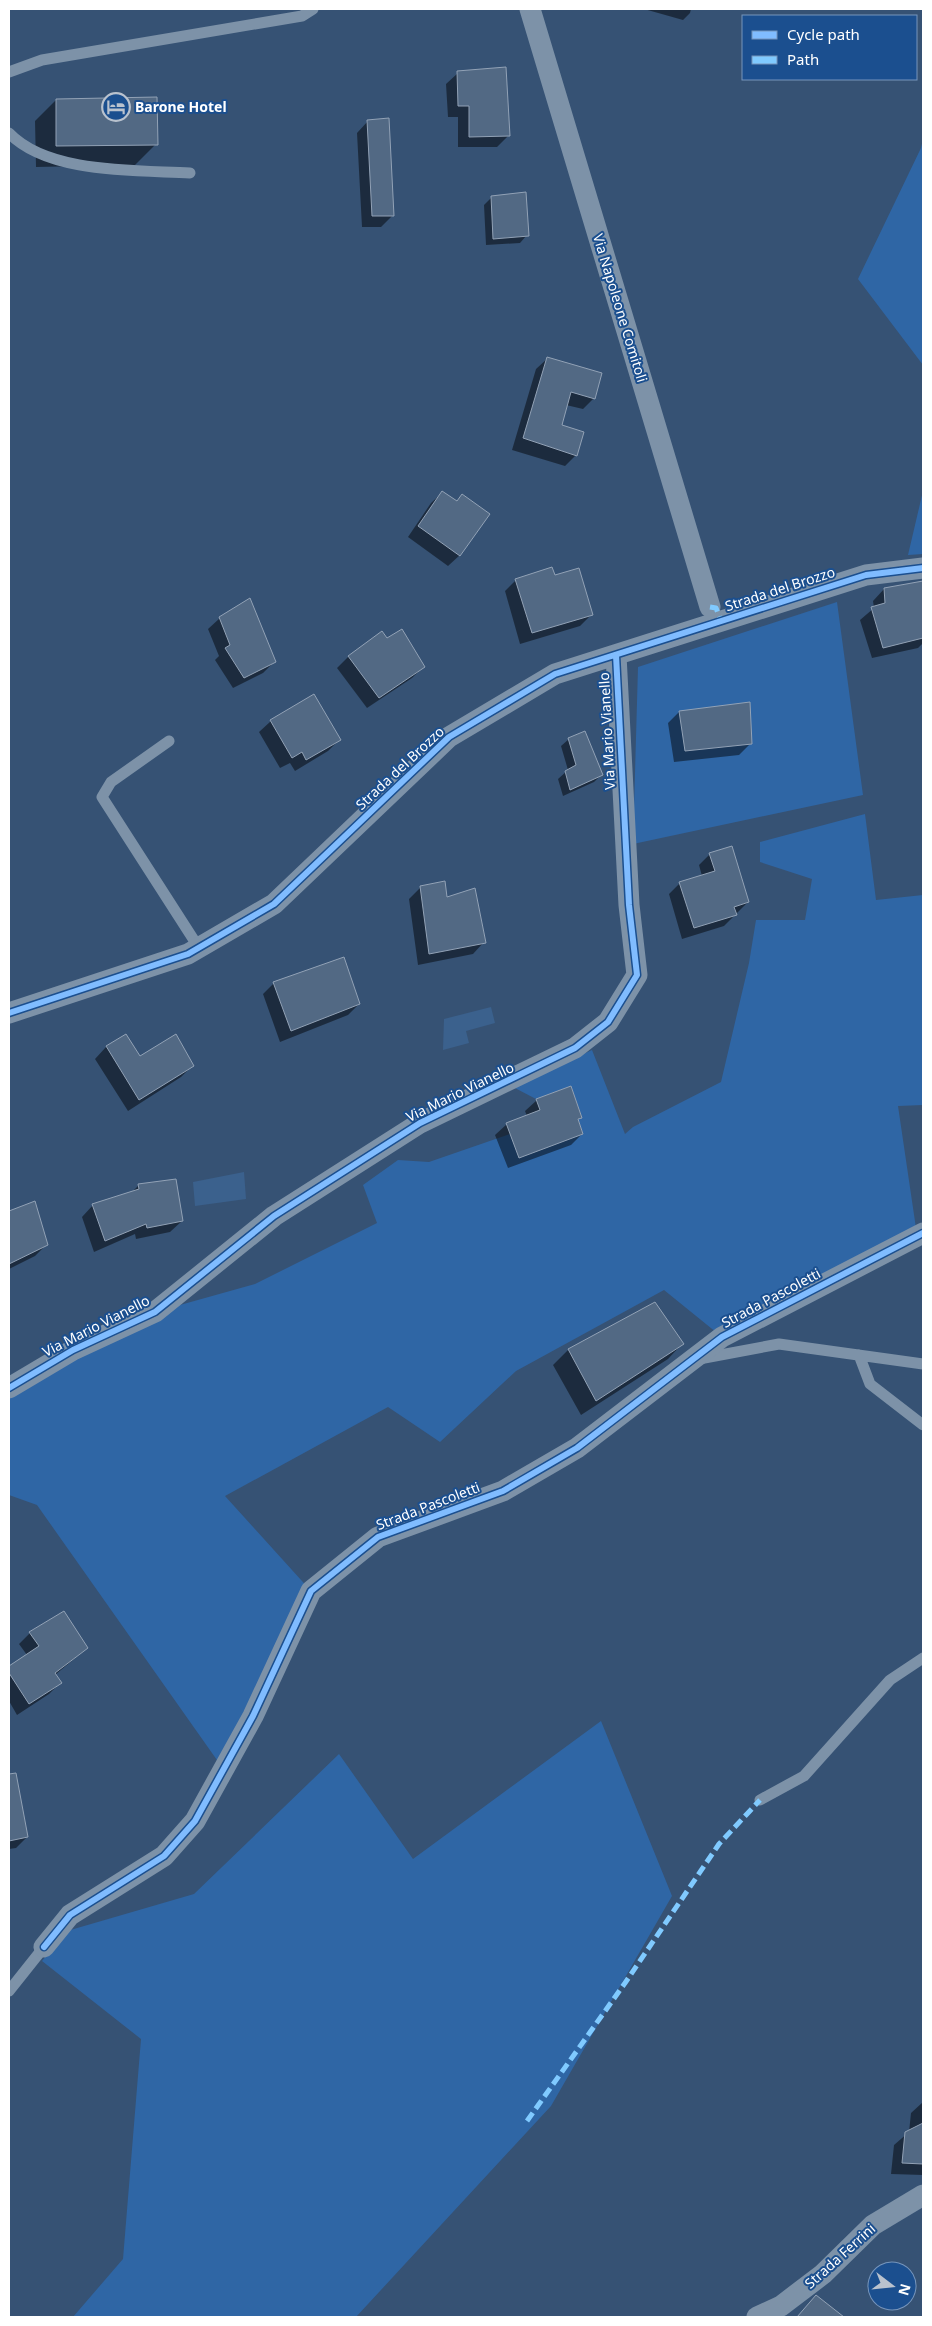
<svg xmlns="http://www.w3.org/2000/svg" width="932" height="2326" font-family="'Noto Sans',sans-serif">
<rect width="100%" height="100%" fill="#365274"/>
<path fill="#2f66a5" d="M923,139v226l-65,-86 63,-131z
M923,491v63l-15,1z
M837,602l26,193 -230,49 5,-177z
M865,814l11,86 47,-5v210l-25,1 19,129 -195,102 -58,-47 -148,81 -76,71 -52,-35 -163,89 86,95 -87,179 -187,-265 -28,-10v-107l146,-76 100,-28 122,-61 -14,-38 35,-25 31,2 81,-28 9,23 64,-23 -5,-15 4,-2 -11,-31 -35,13 -23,-12 79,-37 33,84 8,-7 88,-45 28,-119 7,-43h49l7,-41 -52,-17v-20z
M601,1721l71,175 -121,210 -195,211h-283l50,-58 18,-220 -99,-78 25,-30 127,-37 145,-140 74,105z"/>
<path fill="#3b618d" d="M491,1007l4,16 -29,8 3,12 -26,7 1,-31z
M244,1172l2,27 -51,7 -2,-24z"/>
<path fill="#0007" d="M644,9h47l-1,4 -7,7z
M458,73l50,63 -11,11h-39v-30h-10l-2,-33z
M56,100l100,44 -21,21 -99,2 -1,-46z
M368,121l25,94 -12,12h-19l-5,-94z
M492,197l35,38 -7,8 -34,2 -2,-40z
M548,358l46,40 -11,11 -17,-4 -6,21 16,29 -11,11 -53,-16 24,-81z
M443,492l13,10 6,-6 -2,59 -12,11 -40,-29 23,-34z
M554,577l38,37 -12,12 -60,18 -15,-53 11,-11z
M923,582v61l-5,5 -46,10 -12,-38 14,-12 -1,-7 11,-12z
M220,618l55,43 -12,12 -30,15 -18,-28 4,-4 -11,-27z
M386,640l37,27 -11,11 -45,30 -30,-40 12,-12z
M679,712l71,32 -11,11 -65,7 -6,-39z
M271,721l68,19 -11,11 -33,20 -5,-8 -10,5 -21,-36z
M569,739l32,36 -7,7 -31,14 -5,-17 10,-9 -7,-24z
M710,854l38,48 -24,24 -42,13 -13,-45 11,-11 22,-7 -3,-11z
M420,888l26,10 38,44 -11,12 -55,11 -9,-66z
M274,983l85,21 -11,11 -68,27 -17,-48z
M126,1036l13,22 53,8 -11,11 -53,34 -33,-52 11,-12z
M537,1100l44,17 -4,4 5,13 -11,11 -63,23 -13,-33 12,-11 20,-8 -2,-5z
M139,1185l43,36 -12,11 -34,7 -1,-5 -41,18 -12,-35 11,-12 38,-12z
M34,1203l12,42 -11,11 -26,13v-56z
M655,1303l27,41 -14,15 -87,56 -28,-50 15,-15z
M30,1633l57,15 -32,27 5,8 -11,11 -32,21 -8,-14v-34l18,-12 -8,-11z
M20,1796l7,41 -11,11 -7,1v-49z
M923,2102v73l-32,-1 3,-29 15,-13 2,-19z"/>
<path fill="#526984" stroke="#92a2b6" d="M506,67l4,69 -41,1v-31h-11l-1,-35z
M157,97l1,48 -102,1v-47z
M389,118l5,98h-22l-5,-96z
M526,192l3,44 -36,3 -2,-43z
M547,357l55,16 -7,26 -24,-7 -9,33 22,7 -7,24 -54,-18z
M442,491l15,10 5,-7 28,20 -30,42 -42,-30z
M552,567l3,8 24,-7 14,47 -61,18 -17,-54z
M923,581v57l-40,10 -12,-41 14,-4 -1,-15z
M250,598l26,64 -32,16 -19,-30 5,-3 -11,-28z
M402,629l23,38 -46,31 -31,-42 34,-25 5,7z
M314,694l27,46 -35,20 -4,-8 -10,6 -22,-38z
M750,702l2,42 -67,7 -6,-40z
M585,731l18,44 -33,15 -5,-19 11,-6 -8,-27z
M732,846l17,56 -15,5 3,8 -43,13 -15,-46 36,-11 -6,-18z
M445,881l2,16 28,-9 11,55 -57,11 -9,-68z
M344,957l16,47 -69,27 -18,-49z
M126,1034l14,22 36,-22 18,32 -55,34 -33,-54z
M571,1086l11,32 -4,1 5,15 -64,24 -13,-35 34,-13 -4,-11z
M176,1179l7,42 -36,7 -1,-4 -41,17 -13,-37 47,-15 -1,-5z
M35,1201l13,44 -39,19v-53z
M655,1302l29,42 -88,57 -28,-52z
M64,1611l24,37 -33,25 7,10 -33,21 -20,-31v-7l30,-20 -10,-14z
M16,1773l12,64 -19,4v-67z
M923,2123v41l-21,-1 3,-31z
M816,2295l28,22h-47z"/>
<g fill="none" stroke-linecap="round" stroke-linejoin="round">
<path stroke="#7d92a8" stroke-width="11" d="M9,72l33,-12 260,-44 11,-7
M9,133c39,41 127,37 181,40
M169,741l-58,41 -9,15 97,151
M859,1355l11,29 53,41
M699,1359l80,-15 144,20
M760,1800l44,-24 86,-96 33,-22
M9,1991l35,-44"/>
<path stroke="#7d92a8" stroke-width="21" d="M530,9l180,598
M9,1013l179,-59 86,-50 175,-167 106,-63 311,-99 57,-7
M9,1388l64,-38 82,-38 119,-96 146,-93 155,-75 33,-26 29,-47 -8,-70 -13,-250
M44,1947l26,-32 94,-59 31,-35 58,-105 58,-125 67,-54 125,-46 74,-43 145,-111 201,-104
M757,2317l24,-11 42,-32 50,-49 50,-30"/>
<path stroke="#80caff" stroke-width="5" stroke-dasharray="10 5" stroke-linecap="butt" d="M710,607l6,1 5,13
M527,2121l98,-138 94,-139 41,-44"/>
<defs>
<path id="cycleway" d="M9,1013l179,-59 86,-50 175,-167 106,-63 311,-99 57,-7
M9,1388l64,-38 82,-38 119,-96 146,-93 155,-75 33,-26 29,-47 -8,-70 -13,-250
M44,1947l26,-32 94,-59 31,-35 58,-105 58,-125 67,-54 125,-46 74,-43 145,-111 201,-104"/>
</defs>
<use href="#cycleway" stroke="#1b4f8f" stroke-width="9"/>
<use href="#cycleway" stroke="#80bcff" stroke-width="6"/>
</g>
<defs>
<symbol id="hotel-ring" viewBox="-11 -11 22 22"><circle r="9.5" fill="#1b4f8f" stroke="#b9c2ce" stroke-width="1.5"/><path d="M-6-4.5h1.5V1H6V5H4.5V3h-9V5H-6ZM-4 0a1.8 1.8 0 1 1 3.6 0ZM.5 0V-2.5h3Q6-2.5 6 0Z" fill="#b9c2ce"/></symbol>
</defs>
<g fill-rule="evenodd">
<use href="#hotel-ring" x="100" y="91" width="32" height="32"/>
</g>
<g text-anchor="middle" stroke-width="4" stroke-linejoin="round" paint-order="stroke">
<g font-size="14" font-weight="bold" fill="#fff" stroke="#1b4f8f" text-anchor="start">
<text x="135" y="112">Barone Hotel</text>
</g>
<g font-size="14" fill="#fff" stroke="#1b4f8f">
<text transform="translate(620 308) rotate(73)" y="5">Via Napoleone Comitoli</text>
<text transform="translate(780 589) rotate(-18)" y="5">Strada del Brozzo</text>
<text transform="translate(607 731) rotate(-93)" y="5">Via Mario Vianello</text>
<text transform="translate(400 768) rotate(-43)" y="5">Strada del Brozzo</text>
<text transform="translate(460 1092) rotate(-26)" y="5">Via Mario Vianello</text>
<text transform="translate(771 1298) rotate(-28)" y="5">Strada Pascoletti</text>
<text transform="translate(96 1326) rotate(-27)" y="5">Via Mario Vianello</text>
<text transform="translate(428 1506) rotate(-21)" y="5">Strada Pascoletti</text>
<text transform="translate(840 2256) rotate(-42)" y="5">Strada Ferrini</text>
</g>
</g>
<rect width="932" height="2326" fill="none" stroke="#ffffff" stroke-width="20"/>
<rect x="742" y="15" width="175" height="65" fill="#1b4f8f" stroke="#7695bc"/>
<rect x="752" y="31" width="25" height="8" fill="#80bcff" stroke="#7695bc"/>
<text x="787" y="40" font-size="15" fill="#ffffff">Cycle path</text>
<rect x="752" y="56" width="25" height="8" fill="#80caff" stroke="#7695bc"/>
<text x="787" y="65" font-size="15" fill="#ffffff">Path</text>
<g transform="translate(892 2286) rotate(106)"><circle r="24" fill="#1b4f8f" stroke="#7695bc"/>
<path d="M0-4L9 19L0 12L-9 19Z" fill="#b9c2ce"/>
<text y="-8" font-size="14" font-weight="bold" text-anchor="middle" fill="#ffffff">N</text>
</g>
</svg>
